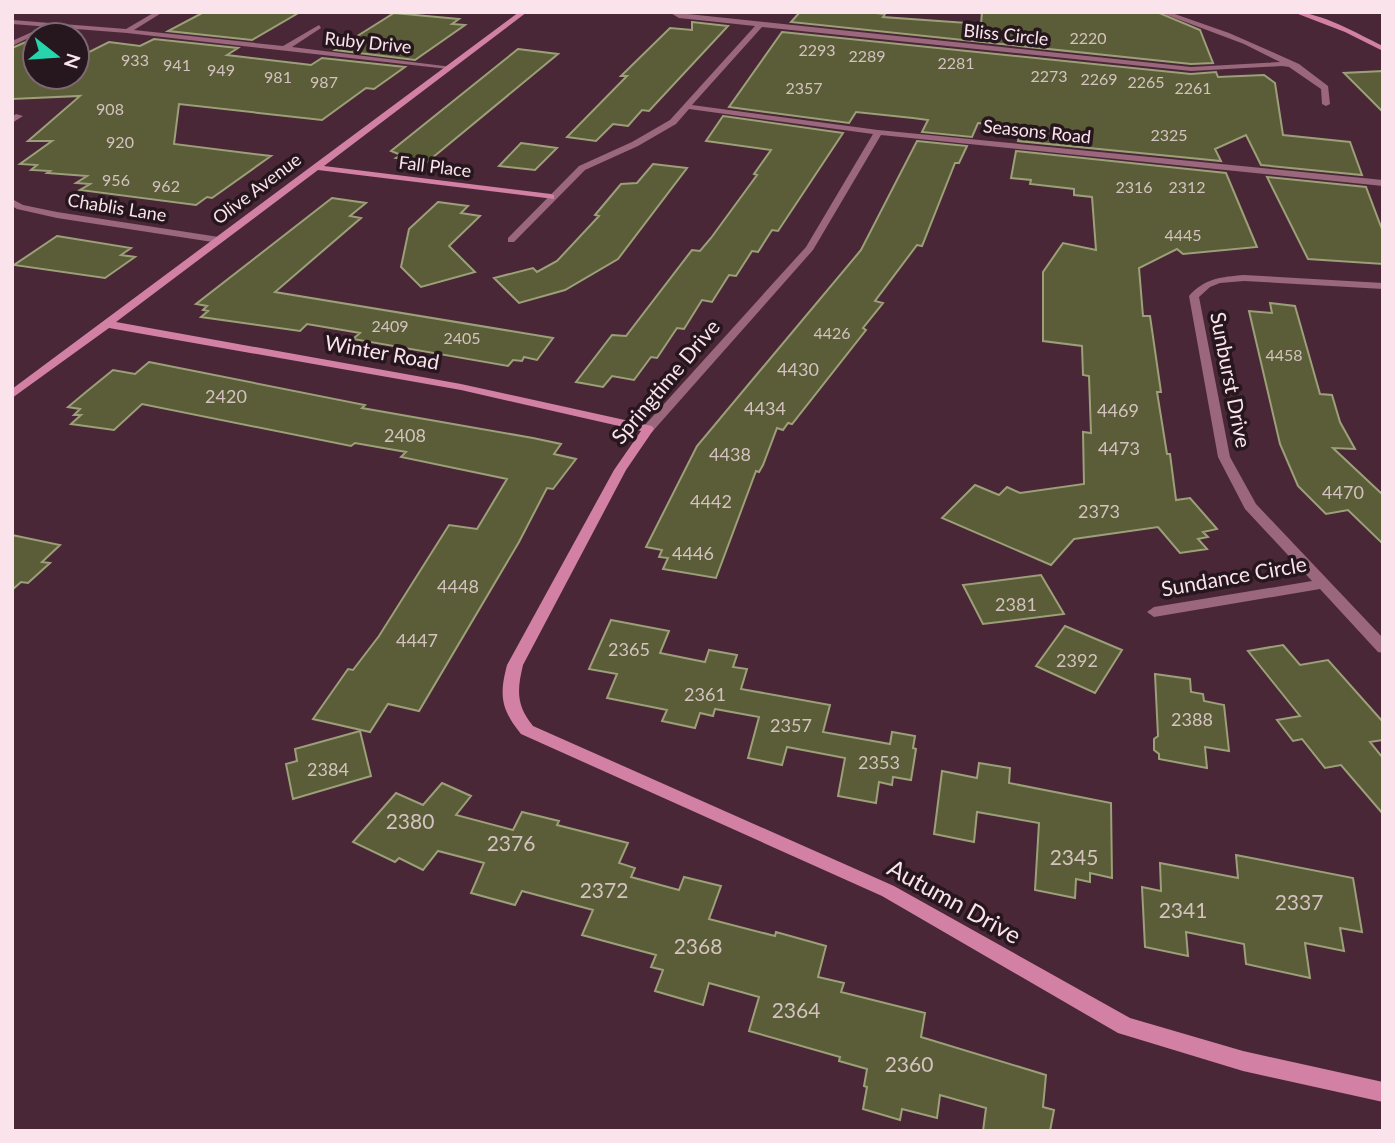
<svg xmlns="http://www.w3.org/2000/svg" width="1395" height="1143" font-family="Lato,sans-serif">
<rect width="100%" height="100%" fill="#4a2737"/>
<path fill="#5a5d37" stroke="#9ca078" stroke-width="2" d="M204,12h96l-48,28 -84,-9z
M800,12h66l19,2 -2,3 98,7 1,-12h175l43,18 13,33 -22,1 -400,-42z
M394,13l65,6 -7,5 13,1 -50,35 -80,-10z
M692,22l36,4 -79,85 -7,-1 -14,16 -15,-2 -17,17 -29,-4 60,-61h-6l49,-48 22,2z
M782,32l409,42 25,-2 2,5 46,-2 11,8 8,52 67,7 12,33 -101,-10 -15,-30 -31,14 6,12 -203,-20 3,-14 -43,-4 -6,14 -50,-5 6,-12 -15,-2 -57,-6 -7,11 -120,-16z
M35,38v40l42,-1v-19l32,-16 31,4 14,-7 84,9 -11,7 76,9 8,1 11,-7 83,9 -31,22 -8,-1 -44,32 -143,-16 -5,40 97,12 -59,42 -5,-1 -11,8 -116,-15 10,-6 -14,-1 11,-7 -40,-3 3,-2 -19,-1 6,-5 -17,-1 32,-23h-24l52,-45 -68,3v-51z
M518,49l40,5 -132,109 -30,-5 5,-3 -10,-4z
M1383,71v41l-39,-39z
M723,116l120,17 -65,98 -6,-1 -14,22 -6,-1 -16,25 -7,-1 -17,27 -10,-2 -18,29 -7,-1 -20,30 -6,-1 -17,23 -22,-4 -9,11 -27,-5 36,-47 14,1 66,-86 8,1 11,-13 46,-63 -3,-1 17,-24 -65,-9z
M917,141l50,5 -8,17h-4l-33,83 -5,-1 -42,56 8,2 -20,25 3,2 -74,94 -4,-1 -5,7 -6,-2 -14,37 -4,7 -3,-1 -40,107 -53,-9 5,-11 -9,-1 3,-7 -16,-3 51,-101 164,-196z
M521,143l36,5 -22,22 -36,-4z
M1016,151l210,22 31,74 -74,7 -6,-5 -38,19 4,48h7l11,76h-4l10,62h3l6,46 14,-2 27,31 -14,3 5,5 -10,2 9,10 -27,4 -22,-26 -84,12 -23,26 -109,-47 33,-33 24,10 8,-8 13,6 64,-9 -1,-52 8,1 -2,-57 -6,-1 -1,-29 -39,-5v-69l20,-29 33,7 -4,-53 -18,-2v-6l-44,-5 1,-4 -20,-2z
M653,164l34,4 -69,91 -53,31 -46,13 -25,-25 39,-10 4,4 20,-11 42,-45 -4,-1 26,-31 16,-1z
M1267,177l99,10 17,45v32l-75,-5z
M332,198l34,5 -16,13 11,2 -86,74 278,46 -16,22 -13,-3 -2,4 -9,-1 -5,6 -155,-27 7,-6 -53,-9 -7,7 -99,-14 7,-6 -5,-1 4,-4 -11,-2z
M438,202l30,4 -7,7 19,3 -31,30 26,26 -54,15 -20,-20 8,-38z
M57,236l74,12 -10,7 14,2 -30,21 -91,-13z
M1270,303l25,3 25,88 12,1 8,27 15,27 -22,-1 50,47v49l-35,-34 -22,4 -28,-28 -18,-42 -31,-133 23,2z
M149,362l216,43 -3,3 171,30 28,6 -7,10 22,5 -23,30 -6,-1 -28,54 -100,169 -31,-7 -18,28 -57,-13 35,-50 5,1 26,-34 70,-111 28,4 30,-50 -106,-22 5,-5 -51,-9 -4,3 -209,-42 -28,26 -43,-6 10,-9h-7l6,-6 -12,-2 18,-15 27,-22 22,4z
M12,535l48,10 -18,17 8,1 -22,20 -7,-1 -9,8z
M1041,575l23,39 -81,10 -20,-39z
M611,620l58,11 -9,22 45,9 4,-12 28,5 -4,12 14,2 -6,20 89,16 -7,27 67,12 2,-12 23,4 -2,12 3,1 -5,31 -18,-3 -1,8 -13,-3 -3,21 -38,-7 7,-38 -58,-11 -5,18 -34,-7 11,-41 -44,-8 -2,7 -13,-3 -5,15 -33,-7 5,-11 -60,-12 10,-24 -28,-5z
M1065,626l57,24 -27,43 -59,-27z
M1283,645l17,20 28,-5 55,62v18l-13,2 13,16v56l-42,-49 -16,3 -23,-29 -9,2 -16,-21 23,-4 -52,-65z
M1155,674l35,5 1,13 12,2 1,7 20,4 5,46 -24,-4 2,21 -48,-9v-5l-5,-4v-11l4,-3z
M360,731l11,45 -78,23 -7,-35 11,-3 -2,-12z
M979,763l31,5 -1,15 102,20 1,75 -22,-5v9l-14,-3 -1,19 -40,-8 4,-67 -62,-11 -3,30 -40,-8 8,-63 35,7z
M442,783l29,13 -15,19 57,15 9,-18 37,9 -2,4 71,18 -9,20 16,5 -4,9 48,13 5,-13 37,9 -12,33 66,17 1,-4 50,14 -8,31 26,6 -3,9 84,21 -4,24 125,38 -3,32 11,3 -4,21h-67l3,-23 -46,-13 -3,23 -35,-9 -2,11 -37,-11 4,-22 -3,-1 3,-17 -28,-8 1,-4 -91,-26 10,-34 -50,-14 -6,22 -48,-14 8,-21 -12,-3 5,-12 -74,-20 11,-25 -71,-19 -7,14 -44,-12 13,-30 -46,-12 -15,19 -24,-12 -4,4 -42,-20 43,-49 27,12z
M1236,855l117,23 9,54 -22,-4 4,23 -39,-8 5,35 -64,-14 -2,-20 -58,-12 2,24 -43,-9 -3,-60 19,4 -1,-28 78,15z"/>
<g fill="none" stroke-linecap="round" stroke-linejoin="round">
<path fill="#9a677c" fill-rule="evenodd" d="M50,24l5,1 -43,21v-5z"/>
<path fill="#9a677c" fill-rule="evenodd" d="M155,12h8l-29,18 149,16 36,-21 2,3 -29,19 160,20 -4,2 -321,-36 -115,-9v-4l114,9z
M669,12l522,55 89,-5 -36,-18 -85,-32h10l60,21 41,18 29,13 29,22 2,18 -4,2 -4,-2 -1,-15 -32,-22 -7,-1 -91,5 -429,-44 -70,78 186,25 505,50v6l-502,-51 -68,115 -161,182 -4,1 -6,-4 2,-3 162,-179 67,-113 -184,-25 -13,15 -38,22 -53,24 -71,72h-6v-4l71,-72 53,-24 38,-22 85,-94 -76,-8z
M16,114l7,2 -11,7v-6z
M12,199l11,6 34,7 162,25 5,3 -5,3 -162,-25 -40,-9 -5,-3z
M1244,275l139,8v6l-139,-8 -24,2 -10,4 -11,10 31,160 26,47 127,134v15l-5,-1 -58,-63 -166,28 -7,-5 7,-5 158,-26 -67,-72 -27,-52 -29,-161c16,-18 32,-19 55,-21z"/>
<path fill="#d281a5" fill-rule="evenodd" d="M519,12h8l-203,154 227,28 3,1v4l-236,-29 -202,152 345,62 191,42 2,3 -28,41 -103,195c-6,25 -7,40 10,61l361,160 236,132 113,33 140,31v20l-140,-31 -125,-38 -236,-137 -361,-162c-20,-25 -22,-38 -14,-69l107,-195 27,-39 -180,-41 -352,-62 -97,70v-9z
M1293,12c28,0 65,22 90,34v5l-38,-19z"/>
</g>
<g text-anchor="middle" stroke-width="7" stroke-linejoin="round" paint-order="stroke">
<g font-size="16" fill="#d3c2bf">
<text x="1088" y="44">2220</text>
<text x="817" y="56">2293</text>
<text x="867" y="62">2289</text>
<text x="135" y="66">933</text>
<text x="956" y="69">2281</text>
<text x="177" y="71">941</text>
<text x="221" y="76">949</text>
<text x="1049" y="82">2273</text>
<text x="278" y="83">981</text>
<text x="1099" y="85">2269</text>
<text x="324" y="88">987</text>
<text x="1146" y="88">2265</text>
<text x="804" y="94">2357</text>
<text x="1193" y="94">2261</text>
<text x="110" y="115">908</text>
<text x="1169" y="141">2325</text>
<text x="120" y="148">920</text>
<text x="116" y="186">956</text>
<text x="166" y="192">962</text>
<text x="1134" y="193">2316</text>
<text x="1187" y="193">2312</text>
<text x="1183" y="241">4445</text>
<text x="390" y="332">2409</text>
<text x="832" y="339">4426</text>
<text x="462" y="344">2405</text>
<text x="1284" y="361">4458</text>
</g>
<g font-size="18" fill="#fbe3ec" stroke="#26161d">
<text transform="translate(1006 35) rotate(6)" y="6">Bliss Circle</text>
<text transform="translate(368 43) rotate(6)" y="6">Ruby Drive</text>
<text transform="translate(1037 132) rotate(6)" y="6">Seasons Road</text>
<text transform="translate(435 167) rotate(7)" y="6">Fall Place</text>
<text transform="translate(257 189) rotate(-37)" y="6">Olive Avenue</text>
<text transform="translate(117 208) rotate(9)" y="6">Chablis Lane</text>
</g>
<g font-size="18" fill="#d3c2bf">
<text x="798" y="376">4430</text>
<text x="226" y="403">2420</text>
<text x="765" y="415">4434</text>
<text x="1118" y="417">4469</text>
<text x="405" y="442">2408</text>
<text x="1119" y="455">4473</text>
<text x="730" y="461">4438</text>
<text x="1343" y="499">4470</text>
<text x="711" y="508">4442</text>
<text x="1099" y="518">2373</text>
<text x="693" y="560">4446</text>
<text x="458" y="593">4448</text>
<text x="1016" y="611">2381</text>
<text x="417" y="647">4447</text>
<text x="629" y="656">2365</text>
<text x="1077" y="667">2392</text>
<text x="705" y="701">2361</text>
<text x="1192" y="726">2388</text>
<text x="791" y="732">2357</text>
<text x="879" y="769">2353</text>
<text x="328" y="776">2384</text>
</g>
<g font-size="21" fill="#fbe3ec" stroke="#26161d">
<text transform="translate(382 353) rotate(10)" y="7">Winter Road</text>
<text transform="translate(1230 380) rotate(79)" y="7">Sunburst Drive</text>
<text transform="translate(666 382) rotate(-50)" y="7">Springtime Drive</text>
<text transform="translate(1234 577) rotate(-10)" y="7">Sundance Circle</text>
</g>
<g font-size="21" fill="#d3c2bf">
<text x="410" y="829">2380</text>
<text x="511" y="851">2376</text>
<text x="1074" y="865">2345</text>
<text x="604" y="898">2372</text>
<text x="1299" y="910">2337</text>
<text x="1183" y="918">2341</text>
<text x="698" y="954">2368</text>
<text x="796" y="1018">2364</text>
<text x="909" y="1072">2360</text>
</g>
<g font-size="24" fill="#fbe3ec" stroke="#26161d">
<text transform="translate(954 902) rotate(29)" y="8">Autumn Drive</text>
</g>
</g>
<rect width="1395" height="1143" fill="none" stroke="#fbe3ec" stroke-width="28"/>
<g transform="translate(56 56) rotate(107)"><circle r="33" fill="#26161d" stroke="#7b6870" stroke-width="2"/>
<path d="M0-5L12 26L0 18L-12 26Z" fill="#27d5ad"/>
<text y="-10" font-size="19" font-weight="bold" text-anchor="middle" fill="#fbe3ec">N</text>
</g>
</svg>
